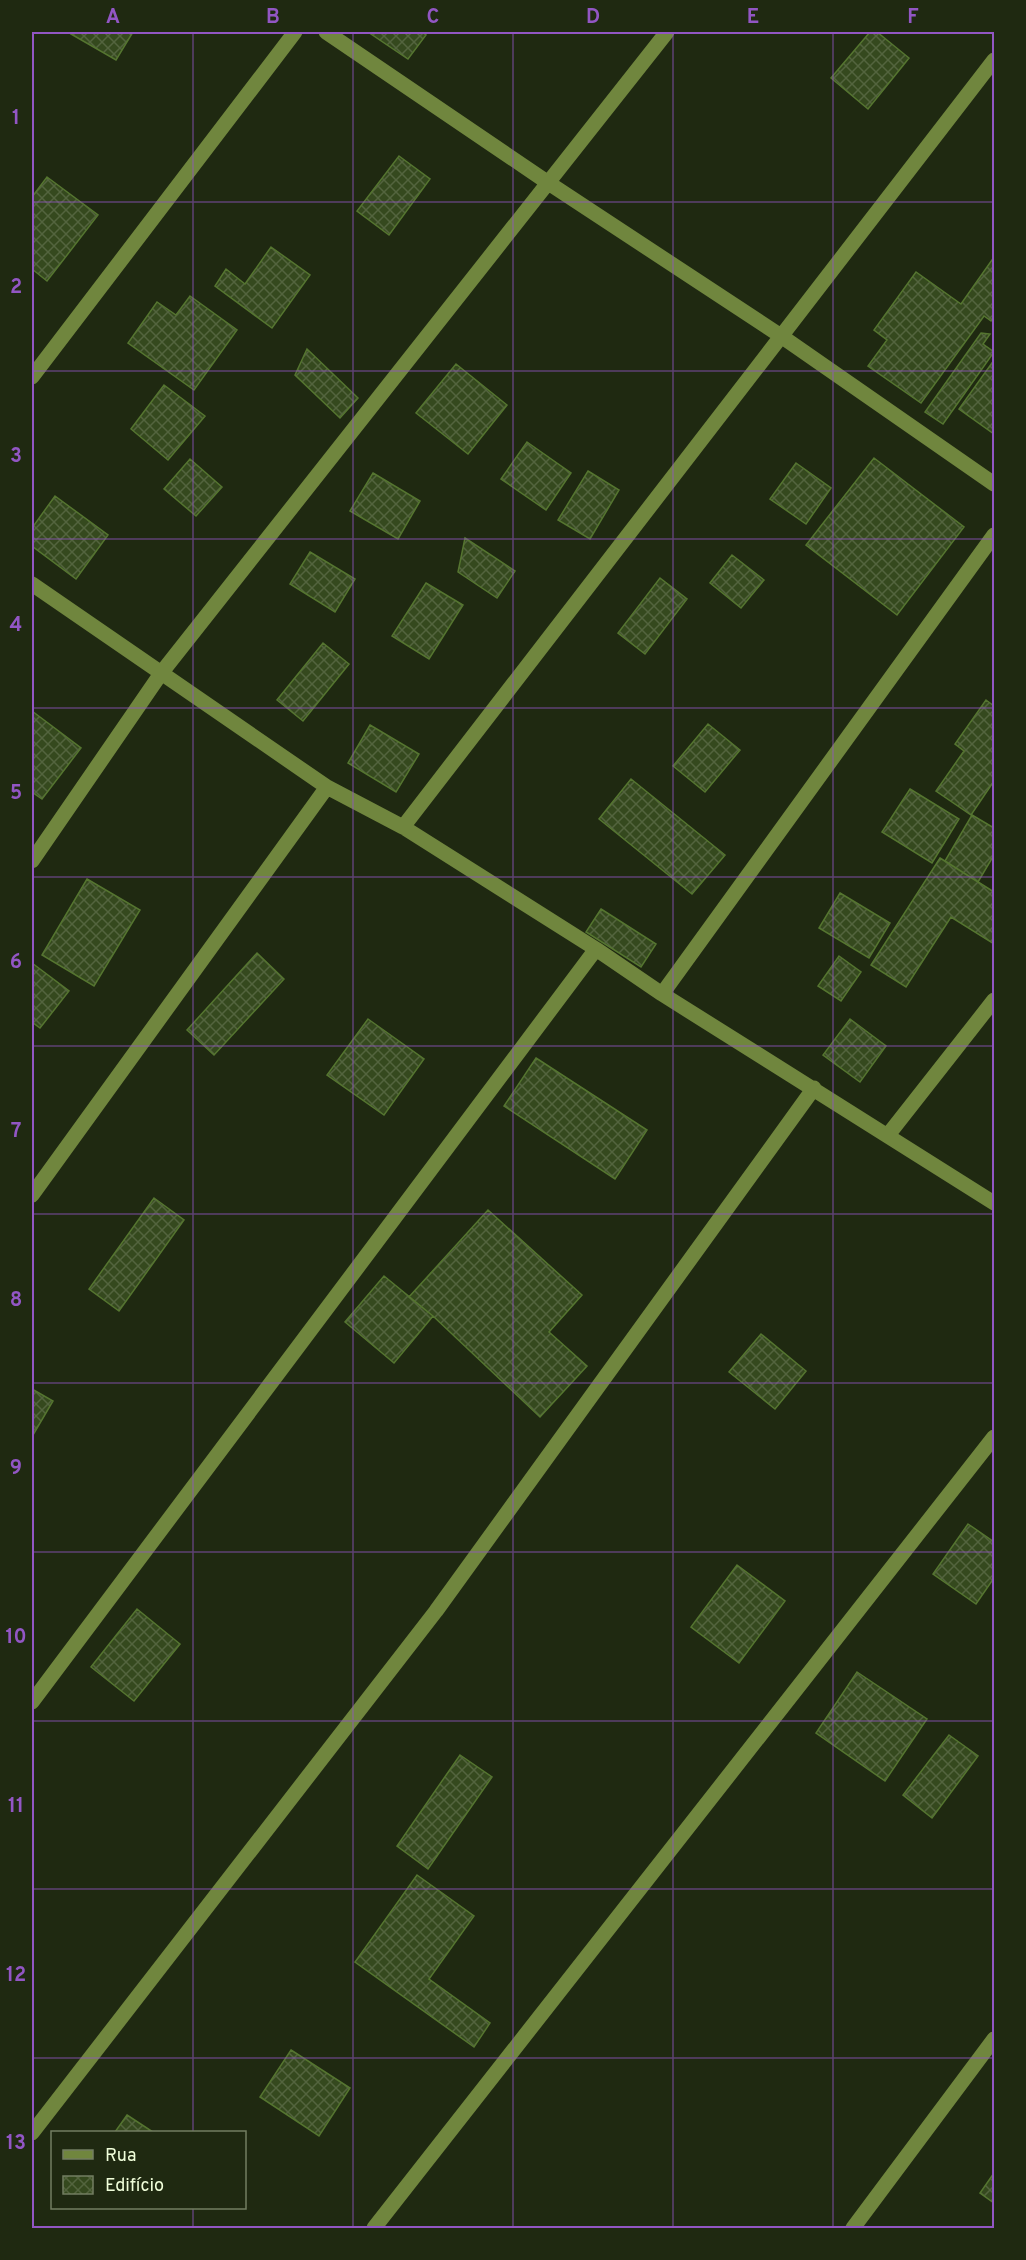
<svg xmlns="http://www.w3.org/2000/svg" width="1026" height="2260" font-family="Overpass,sans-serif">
<defs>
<pattern id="building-cross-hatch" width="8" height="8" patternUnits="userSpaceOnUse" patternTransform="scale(1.5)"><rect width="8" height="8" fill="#35491e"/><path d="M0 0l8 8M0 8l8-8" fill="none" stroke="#53643e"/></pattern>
</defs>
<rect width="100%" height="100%" fill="#1f2911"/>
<path fill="url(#building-cross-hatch)" stroke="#557530" stroke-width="1.5" d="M73,32h60l-17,28 -45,-26z
M368,32h54l4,3 -18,24z
M870,32h7l32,26 -41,51 -37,-31z
M399,156l31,23 -41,56 -32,-24z
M47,177l51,38 -51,66 -15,-12v-72z
M271,247l39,28 -38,53 -57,-42 11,-17 19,15z
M994,257v59l-3,5 -7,-5 -63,87 -53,-37 19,-26 -13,-10 42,-58 45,32z
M190,296l47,34 -43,60 -66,-47 29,-41 19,13z
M981,333l9,1 -7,10 11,8 -51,72 -18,-12z
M307,349l51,49 -18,20 -45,-43z
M994,360v74l-35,-25z
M456,364l51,41 -39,49 -52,-41z
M164,385l41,31 -37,44 -37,-31z
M527,442l44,31 -25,37 -45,-31z
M874,458l90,69 -67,88 -91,-70z
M190,459l32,28 -26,29 -32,-27z
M796,463l35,25 -25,36 -36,-25z
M588,471l31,19 -29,49 -32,-19z
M373,473l47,28 -22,38 -48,-28z
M55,496l53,39 -32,44 -44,-33v-18z
M465,538l50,33 -18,27 -39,-26z
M310,552l45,27 -20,33 -45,-28z
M732,555l32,25 -23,28 -31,-25z
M660,578l27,21 -42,55 -27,-21z
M426,583l37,22 -34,54 -37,-23z
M323,643l26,21 -46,57 -26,-21z
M986,700l8,6v75l-23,34 -35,-24 28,-40 -9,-7z
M32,711l49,37 -39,51 -10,-7z
M708,724l32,26 -35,42 -32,-26z
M370,725l49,29 -23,38 -48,-29z
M631,779l94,76 -33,39 -93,-75z
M910,789l49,30 -27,44 -50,-31z
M972,815l22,13v27l-16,27 -33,-21z
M940,858l54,34v52l-43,-27 -45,70 -35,-22z
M87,879l53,31 -46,76 -52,-31z
M840,893l50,30 -21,35 -50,-30z
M601,909l55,35 -15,23 -55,-35z
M257,953l27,26 -70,76 -27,-25z
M839,956l22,16 -20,29 -23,-15z
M32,963l37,28 -29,37 -8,-6z
M368,1019l56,40 -40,56 -57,-40z
M850,1019l36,27 -26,36 -37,-27z
M536,1058l111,72 -32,49 -111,-73z
M154,1198l30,22 -65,91 -30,-22z
M488,1210l94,85 -33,37 38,34 -47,51 -107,-101 -24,-19z
M384,1276l49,40 -39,47 -49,-41z
M761,1334l45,37 -31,38 -46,-37z
M32,1389l21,12 -20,34 -1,-1z
M968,1524l26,18v36l-18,26 -43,-30z
M737,1565l48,36 -46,62 -48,-36z
M137,1609l43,35 -46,57 -43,-34z
M857,1672l70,47 -42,62 -69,-48z
M949,1735l29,21 -46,62 -29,-23z
M460,1755l32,22 -64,92 -31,-23z
M417,1875l57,41 -45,63 61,44 -16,24 -119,-85z
M291,2050l59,38 -31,48 -59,-39z
M127,2115l26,17h-38z
M994,2173v30l-14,-10z"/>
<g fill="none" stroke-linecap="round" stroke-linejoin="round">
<path stroke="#70863e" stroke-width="15" d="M326,32l221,150 234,154 213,148
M32,377l263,-345
M32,584l295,203 76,40 193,122 66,45 332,209
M403,827l591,-767
M32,861l130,-189 505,-640
M662,994l332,-459
M888,1135l106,-135
M32,1195l295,-408
M32,1702l564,-753
M32,2133l404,-522 378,-523
M374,2228l620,-791
M853,2228l141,-189"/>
</g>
<path fill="none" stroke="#9256c4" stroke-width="1.5" stroke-opacity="0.55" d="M193,32v2100M353,32v2196M513,32v2196M673,32v2196M833,32v2196M32,202h962M32,371h962M32,539h962M32,708h962M32,877h962M32,1046h962M32,1214h962M32,1383h962M32,1552h962M32,1721h962M32,1889h962M32,2058h962M193,2208v20"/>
<rect width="1026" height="2260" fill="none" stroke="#1f2911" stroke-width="66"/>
<rect x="51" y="2131" width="195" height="78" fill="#1f2911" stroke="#737e61" stroke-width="1.5"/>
<rect x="63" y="2150" width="30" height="9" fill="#70863e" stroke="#737e61" stroke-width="1.5"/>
<text x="105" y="2161" font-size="18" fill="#f0feda">Rua</text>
<rect x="63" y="2176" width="30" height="18" fill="url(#building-cross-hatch)" stroke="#737e61" stroke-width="1.5"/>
<text x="105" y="2191" font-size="18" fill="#f0feda">Edifício</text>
<rect x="33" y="33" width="960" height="2194" fill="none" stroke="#9256c4" stroke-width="2"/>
<g font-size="20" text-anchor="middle" font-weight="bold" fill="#9256c4">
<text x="113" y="23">A</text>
<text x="273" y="23">B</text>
<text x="433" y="23">C</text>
<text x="593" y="23">D</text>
<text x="753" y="23">E</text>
<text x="913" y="23">F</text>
<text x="16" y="124">1</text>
<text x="16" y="293">2</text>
<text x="16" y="462">3</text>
<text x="16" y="631">4</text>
<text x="16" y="799">5</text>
<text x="16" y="968">6</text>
<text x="16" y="1137">7</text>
<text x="16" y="1306">8</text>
<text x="16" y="1474">9</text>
<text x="16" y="1643">10</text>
<text x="16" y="1812">11</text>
<text x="16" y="1981">12</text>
<text x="16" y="2149">13</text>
</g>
</svg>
